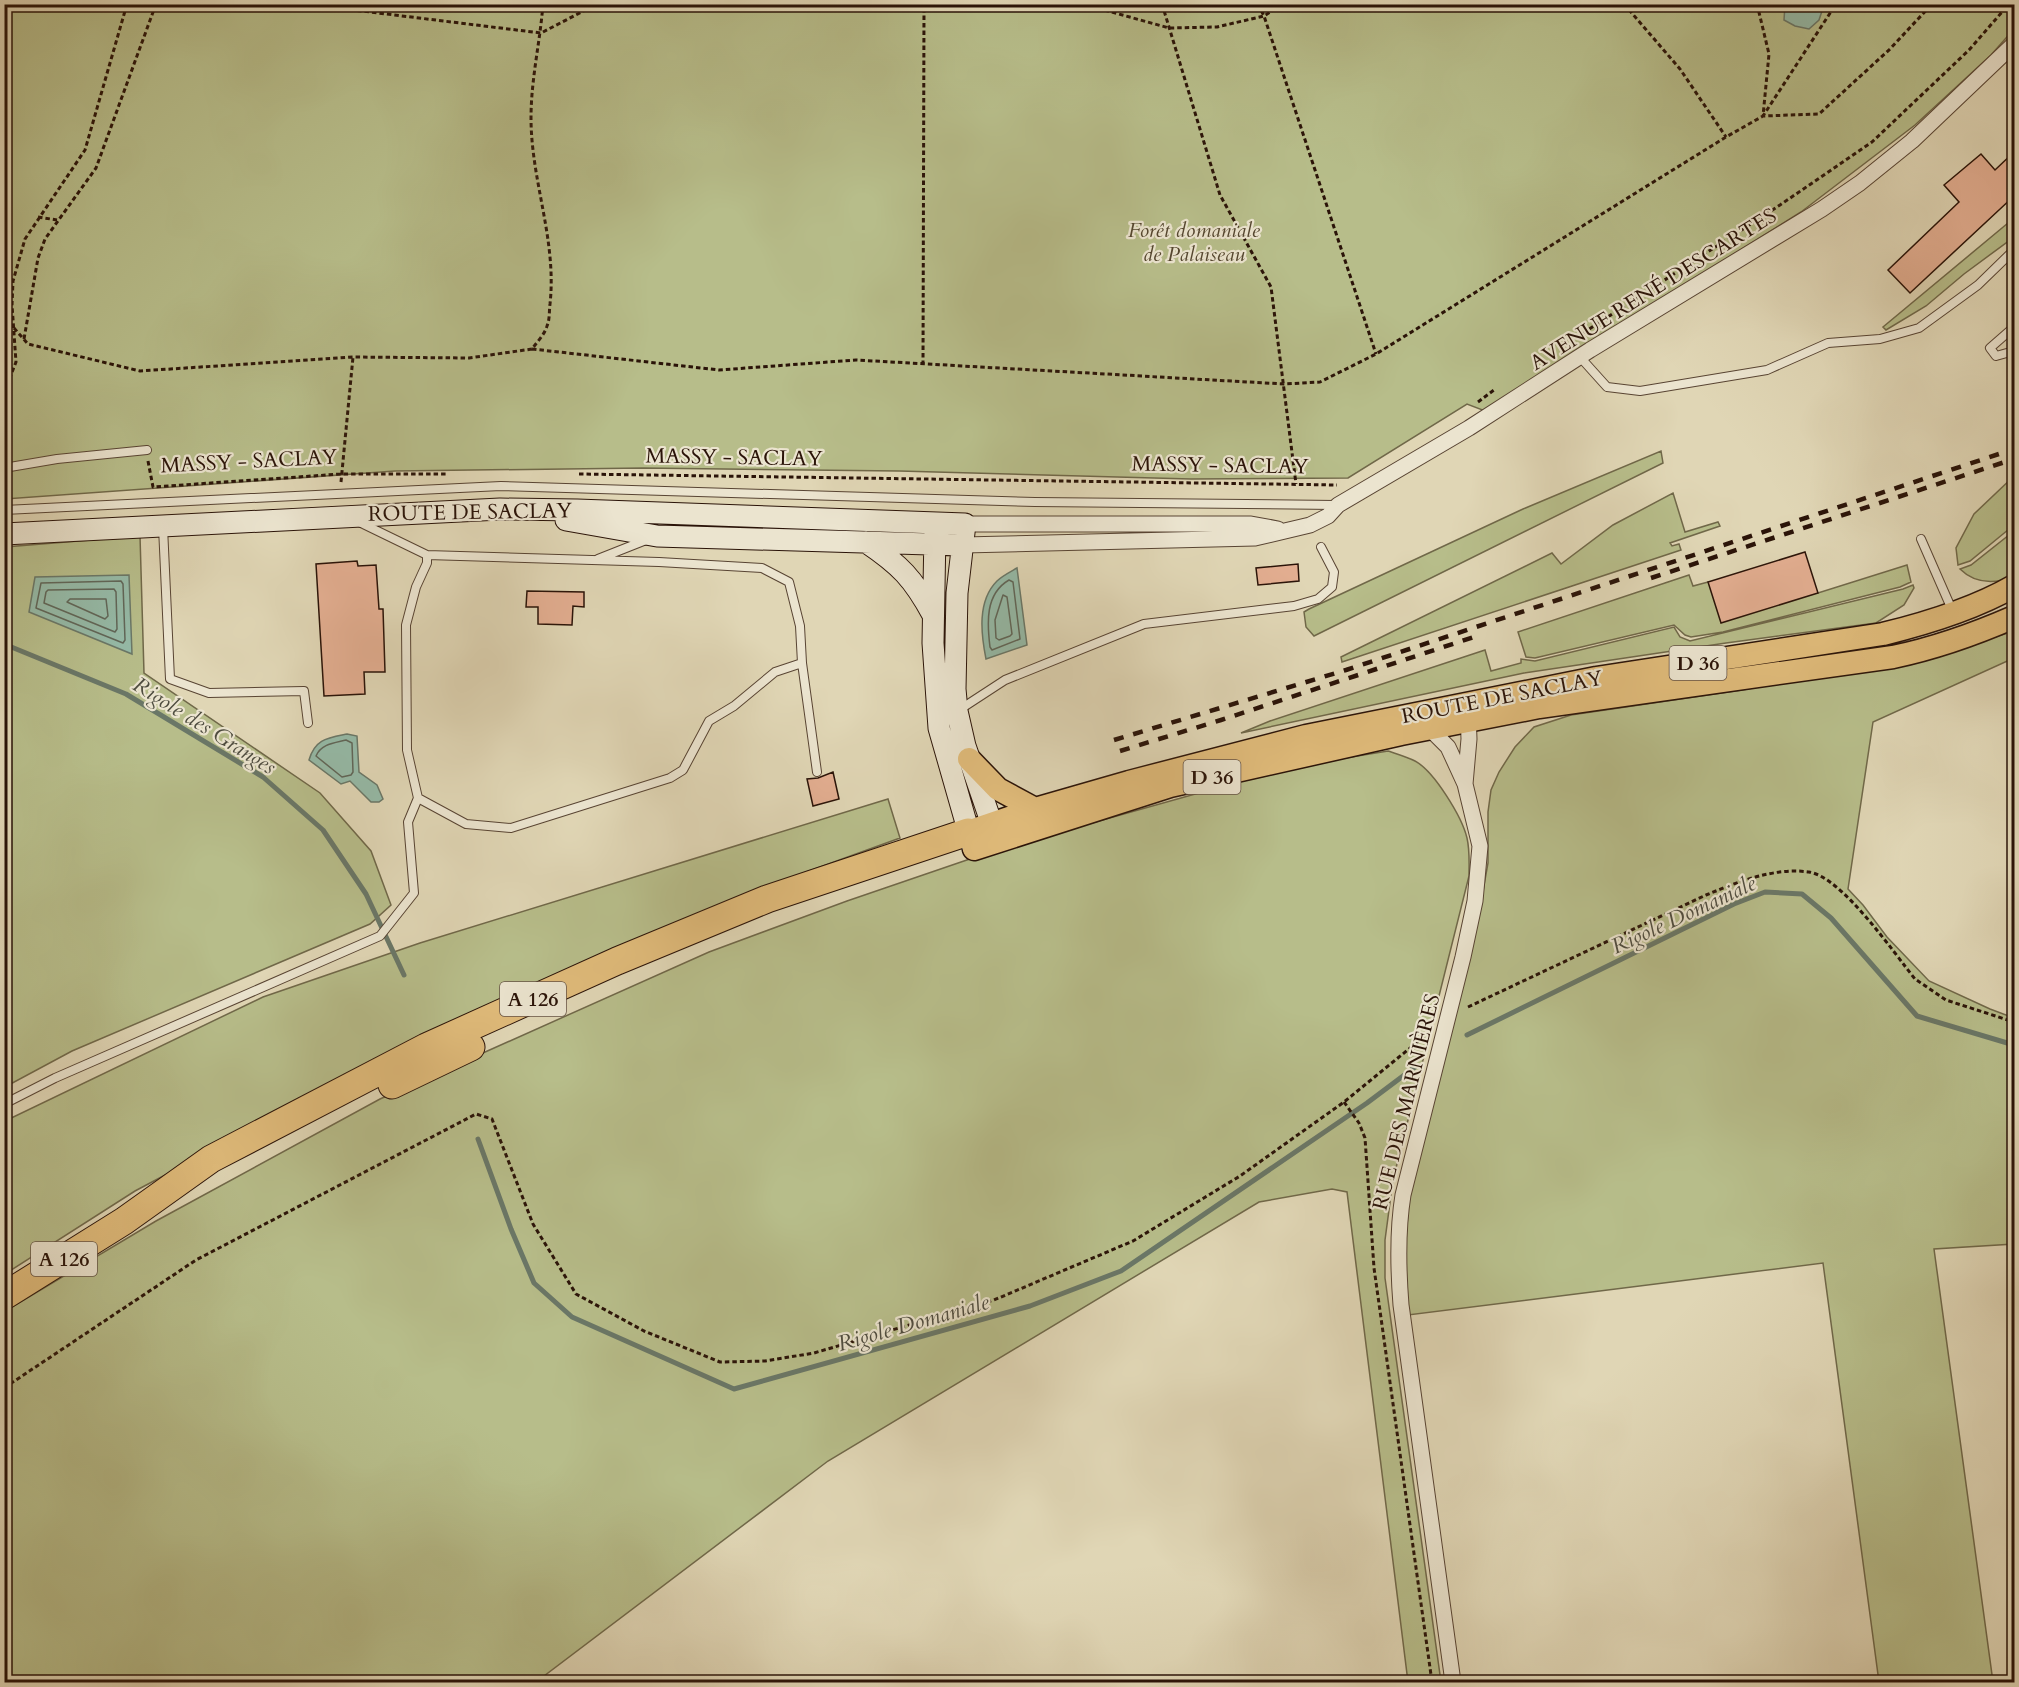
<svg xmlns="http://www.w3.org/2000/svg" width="2019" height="1687" font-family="Cardo,serif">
<rect width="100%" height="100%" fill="#e0d6b5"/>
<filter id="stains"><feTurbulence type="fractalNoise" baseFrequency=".00333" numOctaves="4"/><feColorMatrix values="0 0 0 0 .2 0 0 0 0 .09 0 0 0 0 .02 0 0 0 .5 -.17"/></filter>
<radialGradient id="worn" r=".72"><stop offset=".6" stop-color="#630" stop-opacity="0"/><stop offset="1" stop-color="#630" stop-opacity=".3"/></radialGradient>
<path fill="#b7bd8a" stroke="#706849" stroke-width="1.5" d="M5,5h2009v24l-23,26 -76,70 -114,87 -316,199 -18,-7 -119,74 -157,1 -292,-8 -256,-3 -248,3 -390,28z
M2014,218v19l-50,37 -38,32 -40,24 -3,-3z
M1661,451l2,12 -349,173 -8,-9 -2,-15 5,-3 214,-100z
M2014,476v49l-44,36 -12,4 -2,-17 18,-34z
M1673,493l12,39 33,-10 2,4 -50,17 2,3 7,-2 2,6 -339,112 -1,-5 211,-104 9,11 52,-39z
M2014,531v46c-20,7 -39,7 -54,-8l11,-4z
M140,536l4,137 176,120 51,58 20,54 -21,19 -298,127 -67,36v-540z
M1907,565l4,17 -11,5 -177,45 -32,5 -6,-2 -11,-10 -139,33 -9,-1 -8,-25 171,-57 4,11 15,-4 110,11z
M1913,585l1,3 -10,17 -28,18 -150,20 -202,30 -283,60 29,-12 215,-71 6,21 30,-8v-4l14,2 139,-34 6,10 10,4 213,-52z
M2014,631v27l-141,64 -25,167 15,16 24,32 42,44 61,28 24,9v226l-80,5 59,433h-114l-56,-419 -415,52 -4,-57 7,-78 72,-289 5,-28v-51l3,-22 8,-18 16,-25 19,-20 37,-12 171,-25 199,-36z
M1388,751c9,3 19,6 27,10 19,10 47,56 52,77 3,13 2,26 2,38l-76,304 -8,60v38l56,404h-33l-61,-490 -15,-3 -73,13 -431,259 -292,221h-531l-1,-370 8,-5 144,-86 224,-122 329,-147 138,-51 152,-52 239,-67 107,-24z
M888,799l12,39 -157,57 -285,125 -323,171 -130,83v-153l258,-124 157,-54z"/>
<path fill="#95baa7" stroke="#6a7767" stroke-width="1.5" d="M1785,5h36l2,3 -4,12 -10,9 -14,-3 -11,-6z
M1017,568l10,77 -41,14c-5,-25 -9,-58 11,-78 5,-5 13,-9 20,-13z
M129,575l3,79 -103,-42 6,-35z
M347,734l10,2 2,36 18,13 6,14 -4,3h-8l-21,-21 -9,3 -32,-24c6,-21 18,-22 38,-26z"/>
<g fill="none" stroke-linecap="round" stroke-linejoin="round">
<path stroke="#606658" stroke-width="1.5" d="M1009,580l4,2 7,57 -28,11 -2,-3c-3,-24 -5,-53 19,-67z
M121,581l2,3 2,56 -2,3 -87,-35 5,-25z
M114,589l2,3 1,37 -2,3 -71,-29 2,-11 2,-2z
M1003,595l4,2 5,37 -2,2 -11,4 -3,-2 -1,-18z
M106,599l2,17 -3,3 -38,-17 3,-3z
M346,740l6,3 1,29 -2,3 -9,2 -26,-21c5,-12 18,-13 30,-16z"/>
<path stroke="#6a7767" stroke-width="5" d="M4,644l122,50 137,83 60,53 43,64 38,81
M1467,1035l267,-131 31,-12 37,2 29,24 86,98 97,29
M478,1139l33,90 23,54 38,34 162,72 296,-83 91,-35 246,-168 48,-36"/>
</g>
<path fill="#e3ae91" stroke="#2a1308" stroke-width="1.5" d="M2014,152v44l-104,97 -22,-23 71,-68 -15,-17 37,-31 14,16z
M1805,552l13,41 -97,30 -13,-41z
M357,561l1,5 18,-1 3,44h4l2,63h-21l1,22 -41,2 -8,-132z
M1298,564l1,17 -41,4 -2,-17z
M527,591l57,1v15l-11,-1 -1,19 -34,-1v-17h-12z
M833,772l6,27 -26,7 -6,-27 11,-1z"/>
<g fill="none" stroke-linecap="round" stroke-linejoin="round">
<defs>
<path id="lane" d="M2014,327l-24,21 6,8 18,-5
M1580,357l27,30 33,4 127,-21 61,-27 52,-4 39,-11 59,-43 36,-35
M4,468l53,-9 90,-9
M4,510l497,-24 534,16 301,3
M163,527l7,152 39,14 95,-2 4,32
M1921,539l32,73
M598,559l48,-19
M802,663l15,109
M959,710l46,-30 139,-56 150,-18 24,-7 14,-12 2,-15 -13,-25
M418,798l48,26 45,4 159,-50 13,-8 26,-49 25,-15 41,-34 27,-9 -2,-37 -11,-44 -27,-14 -103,-6 -232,-7
M4,1104l51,-26 325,-142 34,-43 -6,-71 10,-24 -11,-48 -1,-125 10,-38 11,-24v-8l-68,-33"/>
<path id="street" d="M965,524h286l27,5
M963,545l292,-7 55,-13 18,-9 10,-11 131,-77 121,-78 232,-141 38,-26 52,-42 102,-97
M1425,724l23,23 17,37 15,62 -5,55 -12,56 -60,238c-6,37 -5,72 -2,110l52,377
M1465,784l4,-45 -1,-26"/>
<path id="secondary" d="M566,520l91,16 306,9
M935,532l-2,111 6,85 34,119
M4,534l496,-25 77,1 388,14 -8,69 -2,96 2,22 8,35 32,93
M866,542c34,23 47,36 67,73"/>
<path id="primary" d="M969,759l29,30 37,20
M968,832l67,-23 94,-27 177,-46 290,-58 287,-44c45,-11 91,-25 131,-48
M974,849l196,-63 231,-52 138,-27 354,-50c43,-9 82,-23 121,-40"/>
<path id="highway" d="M392,1085l79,-38
M4,1296l120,-75 87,-62 215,-112 191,-86 150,-62 201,-67"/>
</defs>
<use href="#lane" stroke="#584433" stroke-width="10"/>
<use href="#street" stroke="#584433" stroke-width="17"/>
<use href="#secondary" stroke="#2a1308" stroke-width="23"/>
<use href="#primary" stroke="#2a1308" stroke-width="25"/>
<use href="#highway" stroke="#2a1308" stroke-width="29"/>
<path stroke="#2a1308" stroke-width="3" stroke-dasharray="4.5 3" stroke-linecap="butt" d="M305,4l236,29 56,-29
M842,4l21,4 61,-2 6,-2
M1083,4l86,24 48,-1 47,-11 19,-12
M1162,4l58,191 51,92 25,197
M1258,4l6,12 112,338
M1624,4l56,65 46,68
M1757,4l12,50 -6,62 73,-112
M38,217l19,3
M14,328l14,16 112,27 213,-14 116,1 63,-9c5,-7 13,-15 15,-23 3,-7 2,-15 3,-22 7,-64 -19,-123 -19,-186 0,-39 9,-75 12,-114
M1583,333l197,-128 92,-63 97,-92 40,-46
M24,339l14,-81 7,-19 51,-71 60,-164
M532,349l187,21 137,-10 428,24 36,-2 56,-28 350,-217 37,-21 56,-2 71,-65 42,-45
M923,365l1,-359
M4,393l12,-31 -4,-57 1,-24 12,-42 60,-89 42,-146
M1478,402l16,-12
M148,461l5,26 188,-13h106
M579,474l758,11
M341,482l12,-125
M1468,1007l238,-112c32,-13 68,-28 103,-23 33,5 85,81 106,107l31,21 68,22
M1344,1102l15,21 6,15 9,130 58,414
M4,1388l192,-128 280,-146 16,5 41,105 43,70 68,37 76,31 45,-1 49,-8 180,-53 139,-59 107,-65 104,-74 82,-67"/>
<use href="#lane" stroke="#ebe4cf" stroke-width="8"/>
<use href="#street" stroke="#ebe4cf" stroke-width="15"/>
<use href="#secondary" stroke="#ebe4cf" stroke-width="21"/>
<use href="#primary" stroke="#e0bb7a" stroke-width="22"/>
<use href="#highway" stroke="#e0bb7a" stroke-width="27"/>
<path stroke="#2a1308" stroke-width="4.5" stroke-dasharray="10 10" stroke-linecap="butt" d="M1651,578l363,-119
M1114,740l232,-70 668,-221
M1120,751l101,-31 256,-84"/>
</g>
<g text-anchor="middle" stroke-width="4.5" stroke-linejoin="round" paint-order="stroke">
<g fill="#ebe4cf" stroke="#645244" stroke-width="1.5">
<rect x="1669.5" y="646" width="57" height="34" rx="4.5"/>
<rect x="1183.5" y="760" width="57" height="34" rx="4.5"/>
<rect x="500" y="982" width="66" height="34" rx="4.5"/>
<rect x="31" y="1242" width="66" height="34" rx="4.5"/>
</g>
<g font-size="20" font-weight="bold" fill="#2a1308">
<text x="1698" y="670">D 36</text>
<text x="1212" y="784">D 36</text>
<text x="533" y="1006">A 126</text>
<text x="64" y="1266">A 126</text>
</g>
<g font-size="21" font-style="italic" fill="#54462f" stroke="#ebe4cf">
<text x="1194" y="237">Forêt domaniale<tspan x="1194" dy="24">de Palaiseau</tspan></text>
</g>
<g font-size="21" fill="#2a1308" stroke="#ebe4cf">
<text transform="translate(1653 289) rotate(-32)" y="7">AVENUE RENÉ DESCARTES</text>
<text transform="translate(734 457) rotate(1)" y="7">MASSY - SACLAY</text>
<text transform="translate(249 461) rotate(-3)" y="7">MASSY - SACLAY</text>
<text transform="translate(1220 465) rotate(1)" y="7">MASSY - SACLAY</text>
<text transform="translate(470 512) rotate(-1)" y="7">ROUTE DE SACLAY</text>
<text transform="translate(1502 697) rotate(-11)" y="7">ROUTE DE SACLAY</text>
<text transform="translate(1406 1102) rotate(-76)" y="7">RUE DES MARNIÈRES</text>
</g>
<g font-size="22" font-style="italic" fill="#4f4d40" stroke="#ebe4cf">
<text transform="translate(205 725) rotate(32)" y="8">Rigole des Granges</text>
<text transform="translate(1683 914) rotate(-25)" y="8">Rigole Domaniale</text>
<text transform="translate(913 1322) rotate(-16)" y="8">Rigole Domaniale</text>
</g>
</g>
<rect width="2019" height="1687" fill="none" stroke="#e0d6b5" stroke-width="24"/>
<rect x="6" y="6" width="2007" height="1675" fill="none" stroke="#2a1308" stroke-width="3"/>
<rect x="12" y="12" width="1995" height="1663" fill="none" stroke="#2a1308" stroke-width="1.5"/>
<rect width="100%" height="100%" filter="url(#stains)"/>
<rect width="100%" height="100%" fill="url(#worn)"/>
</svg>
